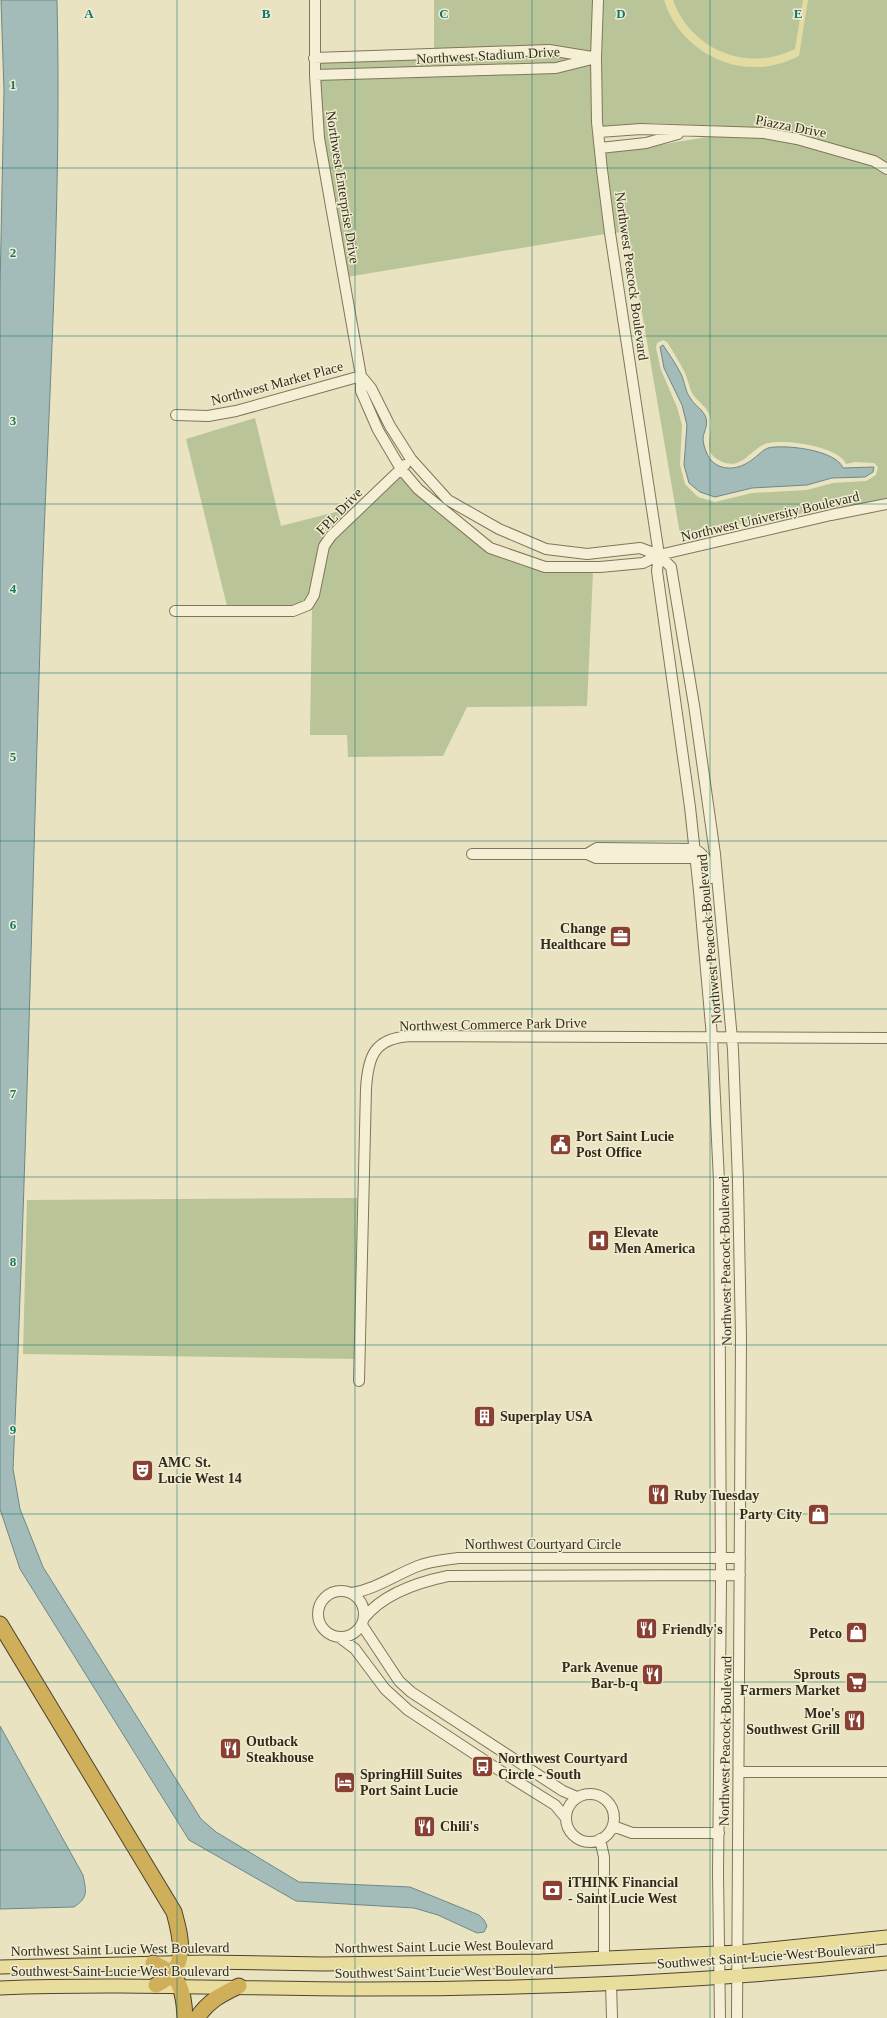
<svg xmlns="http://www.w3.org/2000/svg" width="887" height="2018" font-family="'Times New Roman',serif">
<rect width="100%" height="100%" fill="#e9e3c2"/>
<path fill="#b9c598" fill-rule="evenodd" d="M434,0h160l-3,53 -42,-8 -115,4z
M603,0h284v163l-8,-5 -72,-22 -39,-8 -116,-5 -50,3 -2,-63z
M549,54l24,5 -17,4 -237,7v-7z
M591,65l14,169 -258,43 -24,-140 -3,-58 236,-6z
M717,136c19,-1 39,0 58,4 23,3 98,20 112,36v323l-207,35 -52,-303 -14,2 -9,-80c38,-3 74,-13 112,-17zM663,340l4,2c6,10 12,19 17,29 4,7 5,18 10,25 5,6 12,11 15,18 7,14 -9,35 8,45 23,15 32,-9 48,-15 16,-6 74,2 81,20l9,-2 19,1 4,4 -2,8 -10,6 -33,2 -26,7 -55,3 -37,9 -17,-5 -13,-13 -5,-19 2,-40 -5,-18 -16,-37 -5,-22 1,-5z
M255,418l26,108 74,-19 -27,25 -18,61 -5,8 -12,5h-66l-41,-167z
M401,476l88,77 55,19h49l-6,134 -120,1 -24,49 -95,1 -1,-22h-37l2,-125h-3l19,-62 6,-9z
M357,1198l-2,161 -332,-5 4,-154z"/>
<path fill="#e2dba2" d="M664,0h9c18,50 74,73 122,49l8,-49h5l-9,56c-13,6 -26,11 -41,11 -42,2 -82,-27 -94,-67z"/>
<path fill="#a4bcb9" stroke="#6c8986" d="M1,0h56c5,204 -9,408 -16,613 -9,285 -15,571 -28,856l7,40 23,58 158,252 15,13 83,50 111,5 69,28 5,5 3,6 -3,6 -7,1 -39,-18 -24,-7 -118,-7 -107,-61 -169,-271 -20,-60v-1220l4,-198z
M663,345c6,9 13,19 18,29 4,8 4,18 10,25 4,7 12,10 15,19 2,8 -2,13 -3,20 0,8 5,21 11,25 12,9 28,5 39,-4 5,-3 9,-9 15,-11 17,-4 68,2 75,20l31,-1 -1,5 -8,5 -33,1 -25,7 -55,3 -37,9 -15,-5 -11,-9 -5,-18 3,-40 -5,-20 -18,-37 -4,-21z
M0,1726l83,149c3,16 6,22 -9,32l-74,2z"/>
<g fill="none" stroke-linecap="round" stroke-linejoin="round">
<defs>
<path id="minor" d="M315,0v75l4,63 42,238v15l17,39 23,39 17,20 72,59 55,19h55l43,-4 16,-8 172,-40 56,-11
M598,0l-2,58 1,64 5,48 8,63 49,322 -2,16 33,236 9,84 13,146 7,144 2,402 -3,290 2,145
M314,58l235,-8 43,7
M315,75l241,-7 40,-10
M599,132l42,-3 123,4 33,6 77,22 13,8
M600,148l46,-5 32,-9
M361,376l10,12 19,38 21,33 37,41 51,29 47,20 41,5 53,-6 19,7 12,12 23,138 21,149 18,196 5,131 3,157 -4,680
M176,415l32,1 28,-5 125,-35
M175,611h118l15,-6 6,-10 10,-49 7,-10 74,-71
M472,854h115l9,4h99
M587,854l10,-6 98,1c12,8 14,15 16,29
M359,1381l7,-292c2,-33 8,-51 45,-53l476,2
M318 1614a23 23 0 1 1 46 0a23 23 0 1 1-46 0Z
M352,1593c24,-4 43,-18 66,-27 13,-5 26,-6 40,-8h282
M364,1618c19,-24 55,-36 84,-42l292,-1
M362,1625l37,56 12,11 152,99 14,6
M339,1637l16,12 30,40 23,21 91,60 56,35 10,12
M739,1772h148
M566 1818a24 24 0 1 1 48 0a24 24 0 1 1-48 0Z
M613,1826l19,7h87
M600,1839l4,18v101
M611,1983l1,35"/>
<path id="major" d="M0,1967l204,-5 119,2 218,-3 198,-9 148,-15
M0,1988c122,-5 244,1 366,1 174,0 348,-8 521,-26"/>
<path id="highway" d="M0,1624l174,288c8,29 15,57 -18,73
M153,1963c27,11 31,27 32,55
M197,2018c11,-17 25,-24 42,-32"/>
</defs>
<use href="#minor" stroke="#81755b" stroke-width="12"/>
<use href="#major" stroke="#4f432f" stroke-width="15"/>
<use href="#highway" stroke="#4f432f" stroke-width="17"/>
<use href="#minor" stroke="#f5f0d5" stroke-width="10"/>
<use href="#major" stroke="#e9dd9e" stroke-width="13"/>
<use href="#highway" stroke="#d0af5b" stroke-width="15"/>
</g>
<path fill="none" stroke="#0f766e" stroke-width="1" stroke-opacity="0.55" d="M177,0v2018M355,0v2018M532,0v2018M710,0v2018M0,168h887M0,336h887M0,504h887M0,673h887M0,841h887M0,1009h887M0,1177h887M0,1345h887M0,1514h887M0,1682h887M0,1850h887"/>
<defs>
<symbol id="office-square" viewBox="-11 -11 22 22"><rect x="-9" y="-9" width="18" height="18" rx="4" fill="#893f32" stroke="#f1edd1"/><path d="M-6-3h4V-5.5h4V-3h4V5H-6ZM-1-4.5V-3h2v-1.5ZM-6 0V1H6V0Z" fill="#fff"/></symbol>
<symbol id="civic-square" viewBox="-11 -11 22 22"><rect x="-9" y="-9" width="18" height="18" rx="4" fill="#893f32" stroke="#f1edd1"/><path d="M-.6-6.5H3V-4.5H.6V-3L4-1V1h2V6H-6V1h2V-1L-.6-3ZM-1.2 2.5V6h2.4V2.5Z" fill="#fff"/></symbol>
<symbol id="hospital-square" viewBox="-11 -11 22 22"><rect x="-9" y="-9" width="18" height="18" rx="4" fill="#893f32" stroke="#f1edd1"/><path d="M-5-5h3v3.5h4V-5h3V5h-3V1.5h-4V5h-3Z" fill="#fff"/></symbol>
<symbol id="building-square" viewBox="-11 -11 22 22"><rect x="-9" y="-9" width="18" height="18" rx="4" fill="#893f32" stroke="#f1edd1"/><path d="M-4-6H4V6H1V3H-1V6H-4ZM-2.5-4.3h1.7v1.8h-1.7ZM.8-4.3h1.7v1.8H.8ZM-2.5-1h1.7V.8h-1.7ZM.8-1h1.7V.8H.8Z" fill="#fff"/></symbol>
<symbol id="theatre-square" viewBox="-11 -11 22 22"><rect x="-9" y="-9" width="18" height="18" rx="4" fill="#893f32" stroke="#f1edd1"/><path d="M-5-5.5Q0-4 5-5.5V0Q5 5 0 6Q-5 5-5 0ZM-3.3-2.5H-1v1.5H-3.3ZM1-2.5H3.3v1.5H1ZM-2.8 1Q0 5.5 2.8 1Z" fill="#fff"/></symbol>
<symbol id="restaurant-square" viewBox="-11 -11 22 22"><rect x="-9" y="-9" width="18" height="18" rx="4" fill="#893f32" stroke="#f1edd1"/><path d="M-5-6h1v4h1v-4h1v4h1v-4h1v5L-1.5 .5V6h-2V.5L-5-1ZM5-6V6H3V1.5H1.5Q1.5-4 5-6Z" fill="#fff"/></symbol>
<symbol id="shop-square" viewBox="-11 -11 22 22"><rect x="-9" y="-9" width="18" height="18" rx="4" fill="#893f32" stroke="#f1edd1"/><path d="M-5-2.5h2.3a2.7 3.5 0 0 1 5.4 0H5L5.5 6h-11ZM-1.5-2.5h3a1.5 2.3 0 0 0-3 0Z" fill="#fff"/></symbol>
<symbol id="supermarket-square" viewBox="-11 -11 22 22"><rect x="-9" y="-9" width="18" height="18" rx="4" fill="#893f32" stroke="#f1edd1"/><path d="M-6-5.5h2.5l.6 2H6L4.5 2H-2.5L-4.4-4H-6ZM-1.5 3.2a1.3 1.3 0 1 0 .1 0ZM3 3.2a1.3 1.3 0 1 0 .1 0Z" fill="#fff"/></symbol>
<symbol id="bus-square" viewBox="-11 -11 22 22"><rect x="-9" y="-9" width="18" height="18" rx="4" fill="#893f32" stroke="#f1edd1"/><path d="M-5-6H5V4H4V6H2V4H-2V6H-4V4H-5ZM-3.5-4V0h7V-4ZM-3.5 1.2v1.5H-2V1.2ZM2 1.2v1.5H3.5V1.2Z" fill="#fff"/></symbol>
<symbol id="hotel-square" viewBox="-11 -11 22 22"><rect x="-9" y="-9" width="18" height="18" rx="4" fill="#893f32" stroke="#f1edd1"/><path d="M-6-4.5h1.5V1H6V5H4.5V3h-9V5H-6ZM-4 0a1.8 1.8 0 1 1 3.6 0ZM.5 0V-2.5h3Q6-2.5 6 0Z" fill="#fff"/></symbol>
<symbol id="bank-square" viewBox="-11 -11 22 22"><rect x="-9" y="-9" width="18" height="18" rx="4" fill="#893f32" stroke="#f1edd1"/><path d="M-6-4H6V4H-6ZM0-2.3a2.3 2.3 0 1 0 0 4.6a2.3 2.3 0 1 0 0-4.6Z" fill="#fff"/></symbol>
</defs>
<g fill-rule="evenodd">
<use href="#office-square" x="608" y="924" width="25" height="25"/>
<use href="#civic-square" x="548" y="1132" width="25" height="25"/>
<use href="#hospital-square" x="586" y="1228" width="25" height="25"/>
<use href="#building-square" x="472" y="1404" width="25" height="25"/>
<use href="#theatre-square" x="130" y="1458" width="25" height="25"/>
<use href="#restaurant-square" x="646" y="1482" width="25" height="25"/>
<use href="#shop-square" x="806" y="1502" width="25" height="25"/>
<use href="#restaurant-square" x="634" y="1616" width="25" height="25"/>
<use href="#shop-square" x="844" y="1620" width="25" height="25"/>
<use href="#restaurant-square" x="640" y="1662" width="25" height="25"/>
<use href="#supermarket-square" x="844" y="1670" width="25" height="25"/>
<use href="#restaurant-square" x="842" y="1708" width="25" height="25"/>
<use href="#restaurant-square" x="218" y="1736" width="25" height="25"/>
<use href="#bus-square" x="470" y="1754" width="25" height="25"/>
<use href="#hotel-square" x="332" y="1770" width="25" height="25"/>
<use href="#restaurant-square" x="412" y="1814" width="25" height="25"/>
<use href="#bank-square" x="540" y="1878" width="25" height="25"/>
</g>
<g text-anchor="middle" stroke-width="3" stroke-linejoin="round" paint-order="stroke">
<g font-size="14" fill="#322b1e" stroke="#f1edd1">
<text transform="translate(488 55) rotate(-3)" y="5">Northwest Stadium Drive</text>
<text transform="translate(791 126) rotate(11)" y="5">Piazza Drive</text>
<text transform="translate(343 187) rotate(81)" y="5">Northwest Enterprise Drive</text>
<text transform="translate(632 276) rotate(82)" y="5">Northwest Peacock Boulevard</text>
<text transform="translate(277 383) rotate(-15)" y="5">Northwest Market Place</text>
<text transform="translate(339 511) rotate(-46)" y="5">FPL Drive</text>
<text transform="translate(770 516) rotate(-13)" y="5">Northwest University Boulevard</text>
<text transform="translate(709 939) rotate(-95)" y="5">Northwest Peacock Boulevard</text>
<text transform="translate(493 1024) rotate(-1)" y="5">Northwest Commerce Park Drive</text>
<text transform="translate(725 1261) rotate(-91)" y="5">Northwest Peacock Boulevard</text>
<text x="543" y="1549">Northwest Courtyard Circle</text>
<text transform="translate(725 1741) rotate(-89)" y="5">Northwest Peacock Boulevard</text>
<text transform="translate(444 1946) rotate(-1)" y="5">Northwest Saint Lucie West Boulevard</text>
<text transform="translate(120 1949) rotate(-1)" y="5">Northwest Saint Lucie West Boulevard</text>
<text transform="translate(766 1956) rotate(-4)" y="5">Southwest Saint Lucie West Boulevard</text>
<text x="120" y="1976">Southwest Saint Lucie West Boulevard</text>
<text transform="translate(444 1971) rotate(-1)" y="5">Southwest Saint Lucie West Boulevard</text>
</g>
<g font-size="14" font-weight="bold" fill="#322b1e" stroke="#f1edd1" text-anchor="start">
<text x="606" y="933" text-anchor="end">Change<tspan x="606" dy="16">Healthcare</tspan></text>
<text x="576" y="1141">Port Saint Lucie<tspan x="576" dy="16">Post Office</tspan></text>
<text x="614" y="1237">Elevate<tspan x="614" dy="16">Men America</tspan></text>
<text x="500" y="1421">Superplay USA</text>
<text x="158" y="1467">AMC St.<tspan x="158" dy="16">Lucie West 14</tspan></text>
<text x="674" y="1500">Ruby Tuesday</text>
<text x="802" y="1519" text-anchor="end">Party City</text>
<text x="662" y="1634">Friendly's</text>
<text x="842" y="1638" text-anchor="end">Petco</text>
<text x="638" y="1672" text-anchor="end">Park Avenue<tspan x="638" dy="16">Bar-b-q</tspan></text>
<text x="840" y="1679" text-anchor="end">Sprouts<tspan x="840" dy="16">Farmers Market</tspan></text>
<text x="840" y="1718" text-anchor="end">Moe's<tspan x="840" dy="16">Southwest Grill</tspan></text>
<text x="246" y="1746">Outback<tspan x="246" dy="16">Steakhouse</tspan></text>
<text x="498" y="1763">Northwest Courtyard<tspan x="498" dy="16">Circle - South</tspan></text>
<text x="360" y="1779">SpringHill Suites<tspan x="360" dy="16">Port Saint Lucie</tspan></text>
<text x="440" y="1831">Chili's</text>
<text x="568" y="1887">iTHINK Financial<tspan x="568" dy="16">- Saint Lucie West</tspan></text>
</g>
</g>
<g font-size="13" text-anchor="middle" font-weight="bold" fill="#0f766e" stroke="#f1edd1" stroke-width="3" stroke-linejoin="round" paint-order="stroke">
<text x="89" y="18">A</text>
<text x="266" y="18">B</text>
<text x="444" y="18">C</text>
<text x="621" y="18">D</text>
<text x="798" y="18">E</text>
<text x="13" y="89">1</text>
<text x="13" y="257">2</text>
<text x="13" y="425">3</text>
<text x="13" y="593">4</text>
<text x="13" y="761">5</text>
<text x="13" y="929">6</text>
<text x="13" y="1098">7</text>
<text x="13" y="1266">8</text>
<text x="13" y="1434">9</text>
</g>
</svg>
